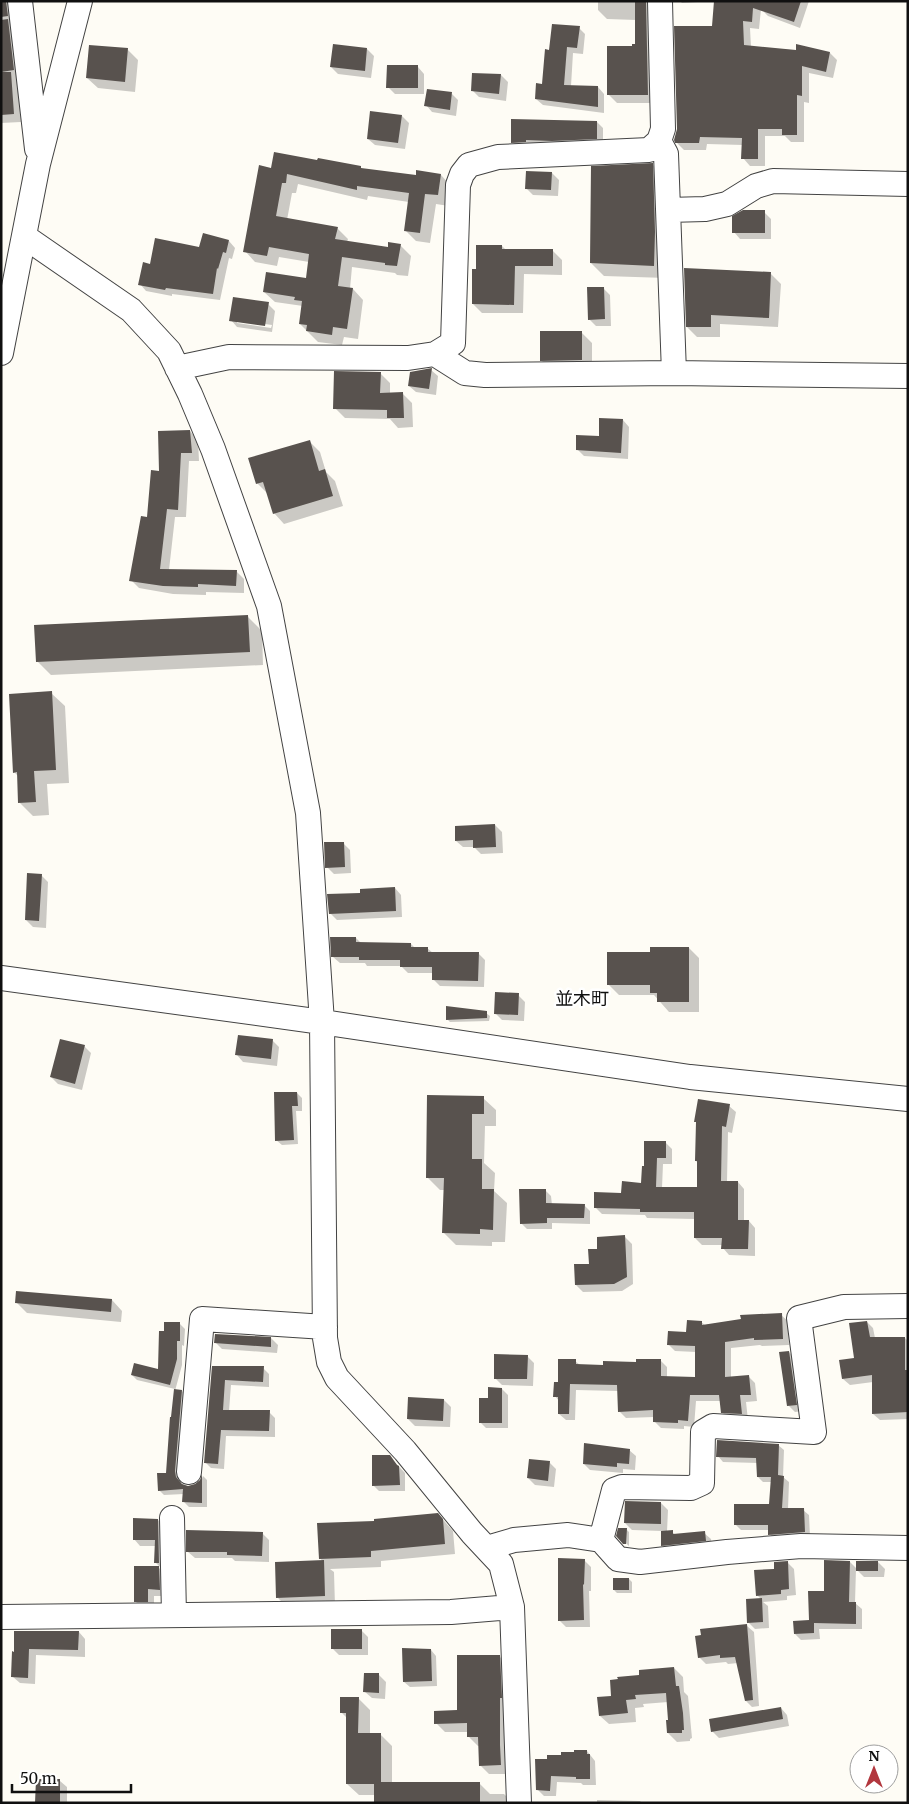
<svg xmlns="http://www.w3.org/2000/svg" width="909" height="1804" font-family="Merriweather,'Noto Sans JP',serif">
<rect width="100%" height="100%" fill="#fefcf5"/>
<path fill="#0003" fill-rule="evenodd" d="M1,1h16l1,77 3,44 -20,1z
M598,1h60l-2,102h-39l-8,-8 27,-50v-25l-29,-1 -9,-9z
M680,1h33l-31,2z
M763,1h46l-9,27 -32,-12 -7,-7 -2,20 -9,-1 1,19 79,6 7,7 -4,18 -24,-5v30l-5,-1v40h-13l-6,-6h-20v30h-15l-7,-8v-13l-36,-1 -1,6h-22l-8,-8 37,-115z
M579,28l6,6 -2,20 -10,-1 -2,33 27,1 6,7v19l-61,-8 -7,-6 7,-14 7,-34z
M127,49l11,11 -3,32 -37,-4 -11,-10z
M367,49l7,7 -3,22 -33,-4 -7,-7z
M418,67l6,7v20h-29l-7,-7z
M501,75l7,7 -2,19 -27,-4 -7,-7z
M452,94l6,6 -2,16 -24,-4 -6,-7z
M402,116l7,7 -4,26 -30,-4 -7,-6z
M597,122l6,6v17l-84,3 -7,-6z
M652,164l13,13 1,101 -62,-2 -13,-13z
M361,168l1,1 55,7 24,-1 10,11 -2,20 -13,-2 -6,39 -14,-2 -11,-11 4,-28 -41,-6 -1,4 -69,-16 -2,9h-4l-5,27 50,8 11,11 -1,3 42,6 11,-3 11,11 -3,20 -11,-1 -2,-2 -43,-6 -2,22h3l10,11 -5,39 -14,-2 -2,8 -24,-3 -18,-18 3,-18 -28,-4 -11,-10 43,-13 2,-17 -30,-5 -2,9 -22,-4 -10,-11 27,-82z
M552,173l7,7 -1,16 -25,-1 -7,-7z
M764,212l7,7v20h-31l-6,-7z
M229,241l6,7 -3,11 -3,-1 -9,42 -48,-6v2l-26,-5 -6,-7 11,-19 49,-17z
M502,246l4,4 47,1 9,9v15l-38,-1 -1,39h-41l-9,-9 5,-34z
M771,274l10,10 -3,43 -58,-3v13h-23l-10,-10z
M603,288l7,7 1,31h-15l-7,-7z
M268,304l7,7 -3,21 -35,-5 -6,-7zM237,320l35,5 -1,3 -34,-5z
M581,332l11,11v27l-40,1 -11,-11z
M431,370l7,6 -2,19 -20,-3 -7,-6z
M380,373l10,10v11l12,-1 10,10 1,24 -15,1 -8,-9 -45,-1 -10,-10z
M623,420l6,7 -1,32 -44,-3 -7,-7 23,-12z
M190,431l8,9 1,21h-10l-3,56h-11l-6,53 67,1 8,8v14l-38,-1v3l-33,-1 -34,-6 -8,-8 29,-108z
M310,442l10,10 6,20 9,9 8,25 -59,18 -10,-11 -6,-19 -11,-11z
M248,617l14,14 1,34 -212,10 -14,-14z
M51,693l14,13 4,77 -22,1 2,31 -16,1 -13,-13 -2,-27 -4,-4z
M495,825l7,7 1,21 -22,1 -7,-7h-11l-7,-6z
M343,843l7,7 1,23 -17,1 -7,-7z
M41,875l7,7 -2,46 -13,-1 -7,-7z
M395,888l6,7 1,22 -65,3 -7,-7z
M356,938l6,6h49l4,4h12l6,5h45l7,7 -1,27 -44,-1 -7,-7v-6h-25l-7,-7h-34l-2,-3h-25l-7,-6z
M689,948l10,10v54h-30l-15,-17h-35l-11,-11 43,-30z
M518,995l7,7 -1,19 -22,-1 -6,-6z
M486,1013l4,3 -1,5 -39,1 -3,-3z
M272,1040l7,7 -2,19 -34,-4 -6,-7z
M84,1046l7,7 -9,37 -24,-6 -7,-7z
M297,1093l5,5v13h-6l2,33 -16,1 -6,-5z
M483,1098l13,12v16h-11l-1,37 11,10 -1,18 13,12 -2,39h-13v4l-36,-1 -13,-13 2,-42h-5l-13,-13z
M729,1106l7,6 -4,21 -4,-1 -1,50h11l6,7v32h5l6,7v28l-26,-1 -6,-7v-3h-21l-7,-7v-19l-48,-1 -2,-3 -43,-1 -6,-6 46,-24 3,-17 20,-25 7,7v15h-9l-1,24h36v-25l-2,-2z
M545,1190l6,6 1,9h32l6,6v13l-38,-1v6h-25l-6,-6z
M625,1237l7,7 1,40 -11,7 -39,1 -7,-7 22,-35z
M112,1300l10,11 -1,11 -94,-9 -11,-11z
M781,1315l7,6 1,24 -27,1 -2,-1 -29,3v30l18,-1 6,6 2,18 -11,1 2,18 -19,-1 -7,-7 -1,-11h-25l-2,26 -10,-1v3l-23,-1 -7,-7v-4l-28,1 -6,-6 -2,-21 -42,-1 -1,30h-9l-7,-6v-13l-4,-5 4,-13 16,-22 5,4 24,1 57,-5 6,6v10l30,1 -1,-26 -21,-1 -6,-6 18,-11 14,-12 4,3z
M867,1322l6,6 2,10h30l3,3v78l-28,1 -7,-6v-32l-23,3 -7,-6 12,-20z
M180,1324l5,5 -1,17 -2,-1v20l-7,26h7l5,5 -7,81 1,7 7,3 8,-2 5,-4 2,-5 4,4v27h-18l-5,-5v-8l-20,1 -5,-5 8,-16 8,-85 -38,-9 -5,-5 28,-5 5,-37z
M271,1338l7,7 -1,8 -55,-4 -7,-7z
M789,1352l7,7 7,52 -8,1 -7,-7z
M527,1356l7,7 -1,23 -31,-1 -7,-7z
M213,1367l50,1 6,6v13l-38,-2 -2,26 40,1 6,6v19l-49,-1 -2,33 -13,-1 -6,-6z
M502,1389l6,6v33h-22l-6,-6 9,-23z
M444,1400l7,7 -1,20 -35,-1 -7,-7z
M778,1445l6,5 -1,27 6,5 -1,27 15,1 6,5 1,22 -35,3 -5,-6 -1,-4h-28l-6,-6 36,-19 1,-23h-9l-5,-5v-14l-35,-1 -5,-6z
M629,1450l7,6 -1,14 -12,-1v4l-33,-3 -6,-6z
M389,1456l16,17v18h-26l-6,-6z
M549,1462l7,7 -2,18 -19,-2 -7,-7z
M661,1503l7,7 -1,22h5l4,3 28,-2 7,6 1,8 -43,5 -7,-7v-14l-30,-1 -7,-7z
M438,1514l15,17 2,23 -74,7v6l-51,2 4,3 1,34 -47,2 -10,-10 45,-36 -3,-4 55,-36z
M158,1520l6,6 1,43 -6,-1 7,7v21h-12v12h-12l-7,-7v-34l26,1 -6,-6 1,-16h-16l-6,-7z
M626,1529l3,3v14l-11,-10z
M262,1533l7,7v22l-34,-1 -3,-3h-37l-7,-6z
M584,1560l7,7v24h-2l1,36h-24l-7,-7z
M787,1562l7,7 2,26 -9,1v4l-24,2 5,4 1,22 -14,1 -7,-7 13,-23 -4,-4 18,-25z
M850,1562l8,8 20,-8 7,7 -1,8h-20l-8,-8 -1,34 7,6v20h-43l1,10 -19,1 -6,-6 15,-13z
M629,1579l3,3v11h-15l-3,-3z
M747,1626l7,6 5,74 -7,1 -6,-6 -8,-38 -10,1 -2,-2 -20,2 -7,-7z
M361,1630l7,7v18h-29l-7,-7z
M79,1632l6,7v18l-49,-2 -1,29 -15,-1 -7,-6 3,-24z
M431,1650l5,6 1,30 -27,1 -6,-5z
M499,1656l9,9 2,109h-21l-9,-9v-19h-2l-9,-9v-5h-24l-9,-9 23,-12z
M674,1668l9,9 1,15 4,4 4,42 -2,1v2l-13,1 -9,-9 2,-12 -2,-19 -25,2 1,3 -9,1 1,14 -27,2 -9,-8 13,-19 28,-21z
M379,1675l7,7 -1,17 -13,-1 -7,-6z
M358,1698l12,12v24h10l12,12v38l87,-1 11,11h14l9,9h-138v-8h-16l-12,-11v-66l-6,-6z
M781,1708l6,7 2,11 -70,12 -7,-7z
M587,1751l8,10 1,24h-13l-2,-2 -24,-1 -1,14h-12l-6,-6 10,-29 14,-5z
M60,1781l7,6v16h-30z
M597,1800l43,1 2,2h-45z"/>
<path fill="#58524e" d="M1,1h5l2,15 -7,1z
M635,1h11l2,94h-41v-49h25v-2h3z
M714,1h87l-7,21 -41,-14 -1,14 -9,-1 1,24 52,5v-6l34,8 -4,20 -24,-6v30l-5,-1v40h-15v-6h-24v30h-17l1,-21 -42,-1 -1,6h-24l-1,-3 3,-11 -3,-103h38z
M8,19l6,51 -13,2v-52z
M552,24l28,2 -3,22 -10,-1 -3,38 34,1v21l-63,-8 1,-16 6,1 3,-35 4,1z
M333,44l34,4 -2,23 -35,-4z
M89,45l39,3 -3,34 -39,-4z
M387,65h31v23h-32z
M1,72h10l3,42 -13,1z
M472,73l29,1 -2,20 -28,-3z
M427,89l25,3 -2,18 -26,-4z
M370,111l32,4 -4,28 -31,-4z
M511,119l86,2v18l-45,2 -26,-1v2l-15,1z
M274,152l43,8 1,-2 43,8v2l55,7v-5l25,4 -3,21 -13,-1 -5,39 -16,-2 5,-38 -52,-7v4l-70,-16 -1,9h-4l-6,33 62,11 -3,12 53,8v-5l13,2 -4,22 -12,-1v-2l-43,-6 -4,29 15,2 -6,41 -14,-2 -1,8 -26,-4 1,-6 -8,-1 3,-23 -8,-1 1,-3 -32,-5 3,-20 40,6 3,-24 -40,-7 -2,9 -24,-4 16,-87 12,3z
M653,163l2,69 -1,34 -64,-3 1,-97z
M526,171l26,1 -1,18 -26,-1z
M743,210h22v23h-33v-17z
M203,233l26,7 -3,13 -3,-1 -5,17 -1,-1 -4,26 -47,-6 -1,2 -27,-5 5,-23 7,2 5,-26 44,9z
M476,245h26v4h51v17h-38l-1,39 -42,-1v-35h4z
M684,268l87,4 -2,46 -58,-3v12h-25z
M587,287h17l1,32 -17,1z
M233,297l36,5 -4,24 -36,-5z
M540,331h42v29l-42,1z
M432,368l-3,21 -21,-3 2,-14z
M334,371l47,1 -1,21 23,-1 1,26h-17v-8l-54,-1z
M599,418l24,1 -2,34 -45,-3v-15l23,1z
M190,430l2,23h-11l-3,57 -11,-1 -7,60 77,1 -1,16 -38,-2v3l-35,-1 -34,-5 12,-65 6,1 4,-47 8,1 -1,-40z
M310,440l9,31 6,-2 8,27 -60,18 -10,-32 -7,2 -8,-26z
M248,615l2,37 -214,10 -2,-37z
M52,691l4,79 -22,1 2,31 -18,1 -1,-31 -4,1 -4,-79z
M495,824l1,23 -23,1v-8l-18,1v-15z
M324,842h20l1,25 -20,1z
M27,873l15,1 -3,47 -14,-1z
M395,887l1,24 -67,3 -2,-20 33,-1v-4z
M330,937h26v5l55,1v4h17v5h51l-1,29 -46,-1v-13h-32v-7h-41v-3h-28z
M650,947h39v55h-32v-9h-7v-8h-43v-33h43z
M495,992l24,1 -1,22 -24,-1z
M446,1006l41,5v7l-41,2z
M238,1035l35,4 -2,20 -36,-4z
M60,1039l25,6 -10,39 -25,-7z
M274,1092h23l1,14h-6l2,34 -19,1z
M427,1095l57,1v18h-12v45h10v30h12l-1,41 -13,-1v5l-38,-1 2,-55h-18z
M698,1099l32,5 -4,23 -4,-1 -1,55h17v39h11l-1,29h-27l1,-11h-28v-26h-54v-3l-46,-1v-16l27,1 1,-12 19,2 1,-17h2v-25h22v17h-9l-1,29h41v-26h-2l1,-39h-2z
M519,1189h27v14l39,1 -1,14h-37v5l-27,1z
M625,1235l2,42 -13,7 -39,1 -1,-21h15l-1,-15h9v-12z
M16,1291l96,8 -1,13 -96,-9z
M782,1313l1,26 -29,1v-2l-29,4v35l24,-2 2,20h-11l2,19 -21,-1 -2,-18h-29l-2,26 -10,-1v3l-25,-1v-12l-35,2 -1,-27 -47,-1 -1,30h-11v-17h-5l1,-15h4v-23h18v5l27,1v-4l33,1v-3h25v17l34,1v-31l-28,-1 1,-14 18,1 1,-12 15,1v4l39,-6 -1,-4z
M867,1321l3,16h35v33h3v42l-36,2v-39l-30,4 -3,-19 15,-2 -5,-35z
M164,1322h16v19h-3v18l-7,26 -39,-10 3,-12 24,6 1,-38h5z
M215,1334l56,3v10l-57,-4z
M789,1351l8,54 -10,1 -8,-54z
M494,1354l34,1 -1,24h-33z
M212,1366h52l-1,16 -38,-2 -2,30h47l-1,21 -48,-1 -3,34 -14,-1z
M488,1387l14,1v35h-23v-25h9z
M174,1389l8,1 -7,81 1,6 6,7 6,2 7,-2 5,-4 2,-6v29l-20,-1 1,-13 -25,2 -1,-18h9l4,-56h1z
M408,1397l36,2 -1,22 -36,-2z
M717,1440l62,4 -1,31 6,1 -2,32h22l1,24 -37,3v-10h-34v-21h35l2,-27h-14l-1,-19 -40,-1z
M584,1443l46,6 -1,15 -12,-1v4l-34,-3z
M372,1455h18l7,10 2,1 1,19 -28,1z
M529,1459l21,2 -2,20 -21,-3z
M625,1501l36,1v22l-37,-1z
M438,1513l5,6 2,25 -74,7v6l-52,2 -2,-36 57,-2v-2z
M133,1518l25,1 1,44h-5l1,-23h-22z
M618,1528h9l-1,16h-3l-7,-8z
M186,1530l77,2 -1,24 -35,-1v-3h-41z
M673,1530v4l32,-3 1,10 -45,5v-15z
M558,1558l27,1 -1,26 -1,-1 1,36 -26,1z
M324,1560l1,36 -49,2 -1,-36z
M824,1560l26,1 -1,41h7v22l-42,-1v10l-20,1 -1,-13 16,-1 -1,-29h16z
M788,1561l1,28 -8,1v4l-25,2 -2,-26 20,-1v-7z
M856,1561h22v10h-22z
M134,1566h25l1,24 -12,-1v13h-14z
M613,1578h16v12h-16z
M762,1598l1,24 -16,1 -1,-24z
M747,1624l6,76 -8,1 -10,-44 -15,1v-3l-22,3 -3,-22 6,-1 -1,-6z
M331,1629h31v20h-31z
M14,1631h65l-1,19 -49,-1 -1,29 -17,-1 1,-26 2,1z
M402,1648l29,1 1,32 -29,1z
M457,1655h43l2,43h-2v47l1,20 -22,1 -1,-29h-11v-14l-33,1v-13l23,-1z
M674,1667l2,19h3l4,27 1,17h-2v3h-15l-1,-13h2l-2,-27 -31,2 1,4 -10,1 2,13 -29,3 -2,-19 14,-1 -1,-16 8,-1 -1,-2 22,-2v-5z
M364,1673h15v20l-16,-1z
M340,1697h19l-1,36h23v49h99v21h-106v-19h-28v-71h-6z
M781,1707l2,12 -72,13 -2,-13z
M574,1750h13v4h3v25h-14v-2l-25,-1 -1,15 -14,-1 -1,-31h12v-4h14v-3h13z
M36,1779h24v24h-25z"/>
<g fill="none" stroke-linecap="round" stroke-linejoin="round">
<defs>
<path id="minor" d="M20,1l17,148
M659,141l7,13 8,219
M668,210l37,-1 22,-5 29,-18 17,-5 135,3
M25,237l106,73 38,41 21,43 23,55 56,157 39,207 14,209 3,316 4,24 8,16 68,73 67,82 29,31 11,43 7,196
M1,353l37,-189 42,-163
M435,354l30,19 20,2 189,-2 234,3
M177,368l52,-11 179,1 27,-4 18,-11 5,-158 4,-11 7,-9 29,-8 151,-7 10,-9 4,-12 -3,-128
M1,978l321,44 368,55 218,22
M189,1472l13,-153 123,8
M172,1518l2,97
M601,1540l13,-50 8,-3 69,1 11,-5 1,-51 10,-6 101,6 -15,-114 45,-11 64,-1
M487,1548l27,-8 54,-5 33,5 17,19 22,3 87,-10 74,-6 107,2
M1,1617l450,-5 61,-5"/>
</defs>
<use href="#minor" stroke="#434343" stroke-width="26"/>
<use href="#minor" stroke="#fff" stroke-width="24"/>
</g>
<g text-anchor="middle" stroke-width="5" stroke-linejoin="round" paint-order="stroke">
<g font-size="18" fill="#101010" stroke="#fff">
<text x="582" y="1005">並木町</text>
</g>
</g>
<rect width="909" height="1804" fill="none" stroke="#101010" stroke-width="5"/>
<g transform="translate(874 1769)"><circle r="24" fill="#ffffff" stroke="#9f9f9f"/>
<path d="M0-4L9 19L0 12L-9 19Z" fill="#b2373e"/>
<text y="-8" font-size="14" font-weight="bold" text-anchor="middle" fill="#101010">N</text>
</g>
<path d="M12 1784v8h119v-8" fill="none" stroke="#101010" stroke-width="2.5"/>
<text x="20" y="1784" font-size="15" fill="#101010" stroke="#ffffff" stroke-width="4" paint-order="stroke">50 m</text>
</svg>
